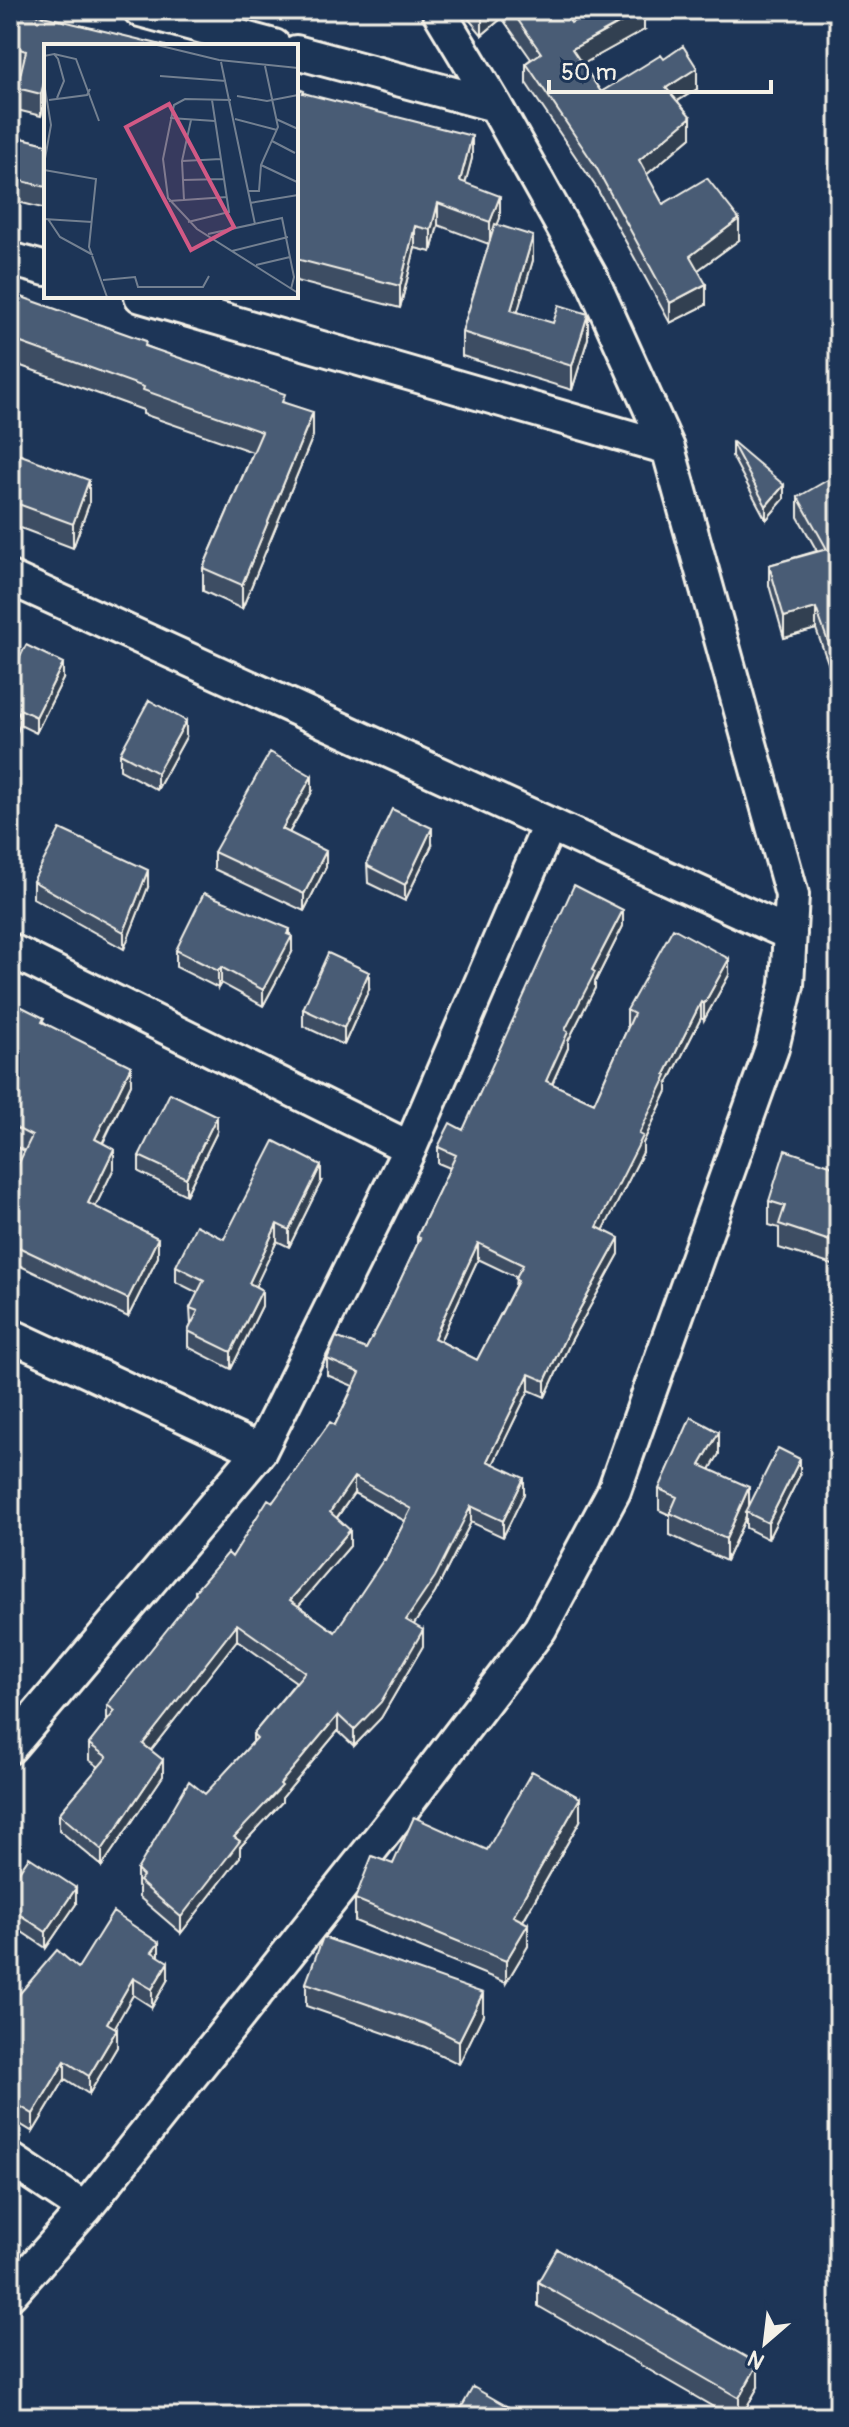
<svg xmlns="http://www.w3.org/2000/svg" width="849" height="2427" font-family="Pangolin,sans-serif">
<rect width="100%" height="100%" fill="#1d3557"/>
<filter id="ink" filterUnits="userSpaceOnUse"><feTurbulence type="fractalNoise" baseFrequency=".0125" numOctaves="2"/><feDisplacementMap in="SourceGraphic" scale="16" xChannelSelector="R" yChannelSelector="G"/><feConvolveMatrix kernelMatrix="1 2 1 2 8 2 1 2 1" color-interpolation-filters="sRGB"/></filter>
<g filter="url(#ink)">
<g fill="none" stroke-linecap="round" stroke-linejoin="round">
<defs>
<path id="minor" d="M140,10l134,36
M296,52l199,53
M10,259l36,10
M141,296l527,152
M10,578l780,356
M10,950l400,198
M10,1335l250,116
M10,1747l250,-296 150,-303 139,-323
M10,2159l75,50
M10,2294l75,-85 313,-394 142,-186 74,-138 158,-443 15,-63 5,-90 -124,-447 -76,-169 -97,-174 -57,-95"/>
</defs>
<use href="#minor" stroke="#f4f1e8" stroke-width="38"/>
<use href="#minor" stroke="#1d3557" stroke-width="32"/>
</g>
<path fill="#3e4e64" stroke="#f4f1e8" stroke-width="2" fill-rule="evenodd" d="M10,10l36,36v51l-5,19 -24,-6v-22l4,-16 -11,-4z
M467,10h95l9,13 73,7 -62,34 19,28 63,-33 33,30 -19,12 13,36 -45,38 17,29 76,36 -41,30 8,35 -36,18 -74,-136 -70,-104v-20l5,-4 -29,-41 -20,17 -15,-18z
M296,88l8,5 168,65 -7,25 35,35 -3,7 36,35 -16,52 71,26 -16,52 -110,-34v-24l27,-88 -51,-19 -7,27 -16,-4 -15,60 -104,-27z
M10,135l36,9v65l-36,-9z
M10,321l136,25 139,57 28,33 -71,173 -39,-18v-23l50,-116 -110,-38v-4l-133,-48z
M732,443l52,56 -18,21 -34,-64z
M10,451l79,53 -16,44 -63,-24z
M839,492v202l-23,-65 -32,9 -15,-53v-20l48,-14 -19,-34v-20z
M10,677l53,2 -27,54 -16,-8 -10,23z
M186,737l-29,53 -37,-20v-17z
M312,792l-23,41 37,34 -22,44 -90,-42v-17z
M432,845l-27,56 -37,-18 -1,-21z
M33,881l115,6 -24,62 -91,-51z
M623,926l-28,56v6l-27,53v7l-16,36 42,19 34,-76 -1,-1v-16l102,-35 -25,45 -3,-2 -34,67v6l-24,52v9l-40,78 16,24 -48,87 -26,56 -16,-7 -36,74 31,30 -21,43 -32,-15 -36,71 -21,31 9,22 -42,72 -27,28 -16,-15 -56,67v4l-42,45v10l-59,76 -42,-36v-10l-2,-1v-16l116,-128v-8l43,-52 -59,-42 -86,110 12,26 -61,90 -43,-36v-16l40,-47 -10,-7v-16l18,-23v-16l88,-110v-4l37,-34 41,-55 62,-77 18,-39 -26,-11v-16l39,-10 18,-34 33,-70v-8l33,-69 -12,-5v-16l25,-17zM478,1259l38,18 -1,9 -38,74 -37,-19zM354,1493l51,28 -20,39 -50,72 -37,-26 52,-60 -13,-28z
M176,950l116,2 -29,54 -42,-23 -3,5 -42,-21z
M369,989l-25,56 -41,-19v-17z
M10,1001l34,21 87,62 -28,59 11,25 -19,39 63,50 -30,60 -118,-56v-80l15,-30 -15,-7z
M217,1132l-31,63 -47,-23v-16z
M839,1168v99l-60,-19v-20l-10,-3v-24z
M321,1182l-32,65 -12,-6 -22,45 7,20 -31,63 -43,-22v-16l3,-6 -1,-17 8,-15 -22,-11v-16z
M719,1454l-9,15 39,36 51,-30 -32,64 -22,-11v-11l-20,44 -56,-26v-20l-11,-5v-21z
M580,1821l-57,100 5,25 -22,37 -151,-62v-22l38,-35 94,-14z
M10,1885l66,19 -30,44 -36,-24z
M159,1957l9,22 -16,28 -19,-12 -19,32 3,20 -28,47 -24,-15 -32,53 -23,-14v-123l6,3 62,-30z
M306,1983l177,32 -24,49 -34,-17 -119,-41z
M538,2282l220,105 -17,30h-10l-193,-111z"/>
<path fill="#324051" stroke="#f4f1e8" stroke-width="2" d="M487,10h15v8l-20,17v-21z
M644,10v20l-72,40v-21z
M697,68v21l-31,19v-20z
M46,75v22l-5,19v-22z
M691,117v20l-52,44v-21z
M472,136v22l-12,45v-22z
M500,196v22l-10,26v-22z
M438,203v22l-7,27v-22z
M739,219v21l-49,36v-20z
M415,226v22l-15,60v-22z
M533,236v24l-22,74v-24z
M706,284v21l-36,18v-20z
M588,314v24l-16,52v-24z
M313,412v24l-71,173v-24z
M89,480v24l-16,44v-24z
M784,485v14l-18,21v-14z
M816,608v21l-32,9v-21z
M63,663v16l-27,54v-16z
M20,709v16l-10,23v-16z
M186,721v16l-29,53v-17z
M312,776v16l-30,53v-16z
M432,828v17l-27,56v-16z
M326,851v16l-22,44v-17z
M148,870v17l-24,62v-17z
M623,910v16l-28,56v6l-27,53v7l-22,49v-16l19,-51 27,-60z
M290,929v11l2,-4v16l-29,54v-16z
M729,959v16l-25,45v-16z
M221,967v16l-3,5v-17z
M369,972v17l-25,56v-17z
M701,1002v16l-34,67v6l-24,52v9l-46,91v-16l68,-153z
M131,1066v18l-36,74v-19z
M217,1116v16l-31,63v-17z
M114,1149v19l-26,54v-19z
M321,1165v17l-32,65v-17z
M277,1224v17l-28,59v-17z
M158,1238v19l-30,60v-18z
M619,1238v16l-48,87 -26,56v-16l26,-56z
M478,1243v16l-44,95v-16z
M262,1290v16l-31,63v-17z
M529,1374v16l-42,87v-16z
M719,1432v22l-19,33v-22z
M800,1459v16l-32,64v-16z
M354,1477v16l-24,34v-15z
M524,1478v16l-21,43v-16z
M749,1487v22l-3,3v5l-20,44v-22z
M471,1506v16l-36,71 -29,43v-16z
M350,1530v16l-60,70v-16z
M237,1624v16l-94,120v-16z
M423,1630v16l-42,72 -27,28v-16z
M338,1715v16l-56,67v4l-42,45v10l-59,76v-16l53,-80z
M163,1760v16l-61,90v-16z
M580,1798v23l-67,117v-22z
M76,1888v16l-30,44v-16z
M528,1924v22l-22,37v-22z
M159,1943v18l-7,-9z
M168,1962v17l-16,28v-18z
M133,1978v17l-26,46v-18z
M483,1993v22l-24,49v-23z
M117,2029v18l-28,47v-18z
M65,2061v18l-32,53v-18z
M758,2364v23l-17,30h-2v-19z"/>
<path fill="#485b74" stroke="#f4f1e8" stroke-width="2" fill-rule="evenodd" d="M10,10h8l148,36h-120v29l-5,19 -24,-6 9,-37 -16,-5z
M511,10h51l9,13 22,-13h50l-71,39 29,43 60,-37 3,4 19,-13 14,22 -31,20 25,29 -52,43 24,44 44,-26 32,41 -49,37 16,28 -36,19 -74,-136 -70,-104 15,-10z
M296,88l8,3 -1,2 169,43 -12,45 40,15 -10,26 -52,-19 -7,27 -16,-4 -15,60 -104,-27z
M10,135l36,9v43l-36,-9z
M495,224l38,12 -22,74 42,13 6,-18 29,9 -16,52 -110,-34z
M19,296l127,45 -1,5 140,48 -3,8 31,10 -71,173 -39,-17 59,-136 -119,-42 1,-3 -134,-48v-18z
M733,442l51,43 -18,21 -34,-63z
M10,451l79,29 -16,44 -63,-23z
M831,478l8,14v181l-23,-65 -32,9 -15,-52 58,-16 -29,-52z
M26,645l37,18 -27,54 -16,-8 -10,23v-55z
M149,700l37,21 -29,52 -37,-20z
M270,752l42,24 -30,53 44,22 -22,43 -90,-42z
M392,809l40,19 -27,57 -37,-19 -1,-4z
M60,829l88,41 -24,62 -91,-51z
M574,885l49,25 -31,60 3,2 -30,58 3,2 -22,49 48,22 40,-89 -7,-4 46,-82 56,31 -25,45 -3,-2 -36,72 2,1 -28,59 4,2 -46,91 22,11 -48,87 -26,56 -16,-7 -42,87 37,17 -21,43 -32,-15 -36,71 -29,43 17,10 -42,72 -27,28 -16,-15 -58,69 2,2 -48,51 6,4 -59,76 -42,-36 4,-5 -6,-6 52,-89 16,13 52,-56 -4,-4 52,-62 -68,-48 -94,120 20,16 -61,90 -43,-36 48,-57 -18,-13 26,-33 -8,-6 89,-112 -1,-2 33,-38 4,4 36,-58 5,3 57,-80 5,3 25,-52 -33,-14 9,-22 30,12 18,-34 36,-77 -3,-1 39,-82 -18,-8 12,-24 13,7zM478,1243l45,22 -8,14 3,2 -41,79 -43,-22zM354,1477l57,32 -26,51 -1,-1 -49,73 -45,-32 60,-70 -20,-18z
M204,893l86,36 -3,5 5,2 -29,54 -42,-23 -3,4 -42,-21z
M328,953l41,19 -25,56 -41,-19z
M10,1001l34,17 -2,4 89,44 -36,73 19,10 -26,54 70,35 -30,61 -118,-56v-62l22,-45 -22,-11z
M170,1093l47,23 -31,62 -47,-22z
M274,1141l47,24 -32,65 -12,-6 -28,59 13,7 -31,62 -43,-21 10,-20 -8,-3 14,-28 -28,-14 20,-41 28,14z
M785,1150l54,18v76l-60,-20 6,-18 -16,-5z
M691,1417l28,15 -19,33 49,22 -23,52 -56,-26 7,-16 -18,-8z
M778,1448l22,11 -32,64 -22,-11z
M532,1771l48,27 -67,118 15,8 -22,37 -151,-62 17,-43 21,8 21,-47 73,33z
M29,1857l47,31 -30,44 -36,-24v-23z
M113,1912l46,31 -7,9 16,10 -16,27 -19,-11 -26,45 10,6 -28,47 -24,-15 -32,53 -23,-14v-105l6,3 41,-48 21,18z
M323,1937l160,56 -24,48 -34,-17 -119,-41z
M557,2249l201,115 -19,34 -201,-116z
M473,2387l53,30h-70z"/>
</g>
<g transform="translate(44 44)">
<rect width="254" height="254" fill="#1d3557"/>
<path fill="none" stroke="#738091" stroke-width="2" d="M113,1l62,15 79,8M10,10l22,5 23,62M0,12l10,-2 4,5 6,22 -7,17M177,18l34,162M116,32l66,5M0,39l7,42 -7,39M193,52l30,5 31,-6M5,56l38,-5 3,-6M187,56l-46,-1 -11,6 -11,54 5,39 29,31 101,64M126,74l45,3M191,75l42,11M232,75l22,10M228,97l23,12M138,117l39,-2M217,121l36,17M0,126l52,9 -7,68 18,50M138,136l42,-1M205,147h10l2,-26 17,-38 -13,-61M140,156l-2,-39 9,-41M125,157l58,-4M206,159l48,-8M0,175l48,3M4,175l12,18 33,18M144,178l41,-10 -17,-112M164,190l74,-16 12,59 -3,12M188,207l56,-14M212,221l34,-8M59,236l32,-3 3,10h65l6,-11"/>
<path fill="#d15985" fill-opacity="0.15" stroke="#d15985" stroke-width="4" d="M125,60l65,123 -43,23 -65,-123z"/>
<rect width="254" height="254" fill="none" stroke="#f4f1e8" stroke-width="4"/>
</g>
<rect width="849" height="2427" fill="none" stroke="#1d3557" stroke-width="40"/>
<rect x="20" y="20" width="809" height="2387" fill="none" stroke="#f4f1e8" stroke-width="3" filter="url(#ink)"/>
<g transform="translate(765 2343) rotate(208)" stroke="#1d3557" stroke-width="6" paint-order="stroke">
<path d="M0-6L14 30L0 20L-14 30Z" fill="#f4f1e8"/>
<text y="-12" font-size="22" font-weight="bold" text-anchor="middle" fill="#f4f1e8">N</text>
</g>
<path d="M549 80v12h222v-12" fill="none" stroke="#f4f1e8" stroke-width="4"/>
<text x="561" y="80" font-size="24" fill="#f4f1e8" stroke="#1d3557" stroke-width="6" paint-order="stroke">50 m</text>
</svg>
